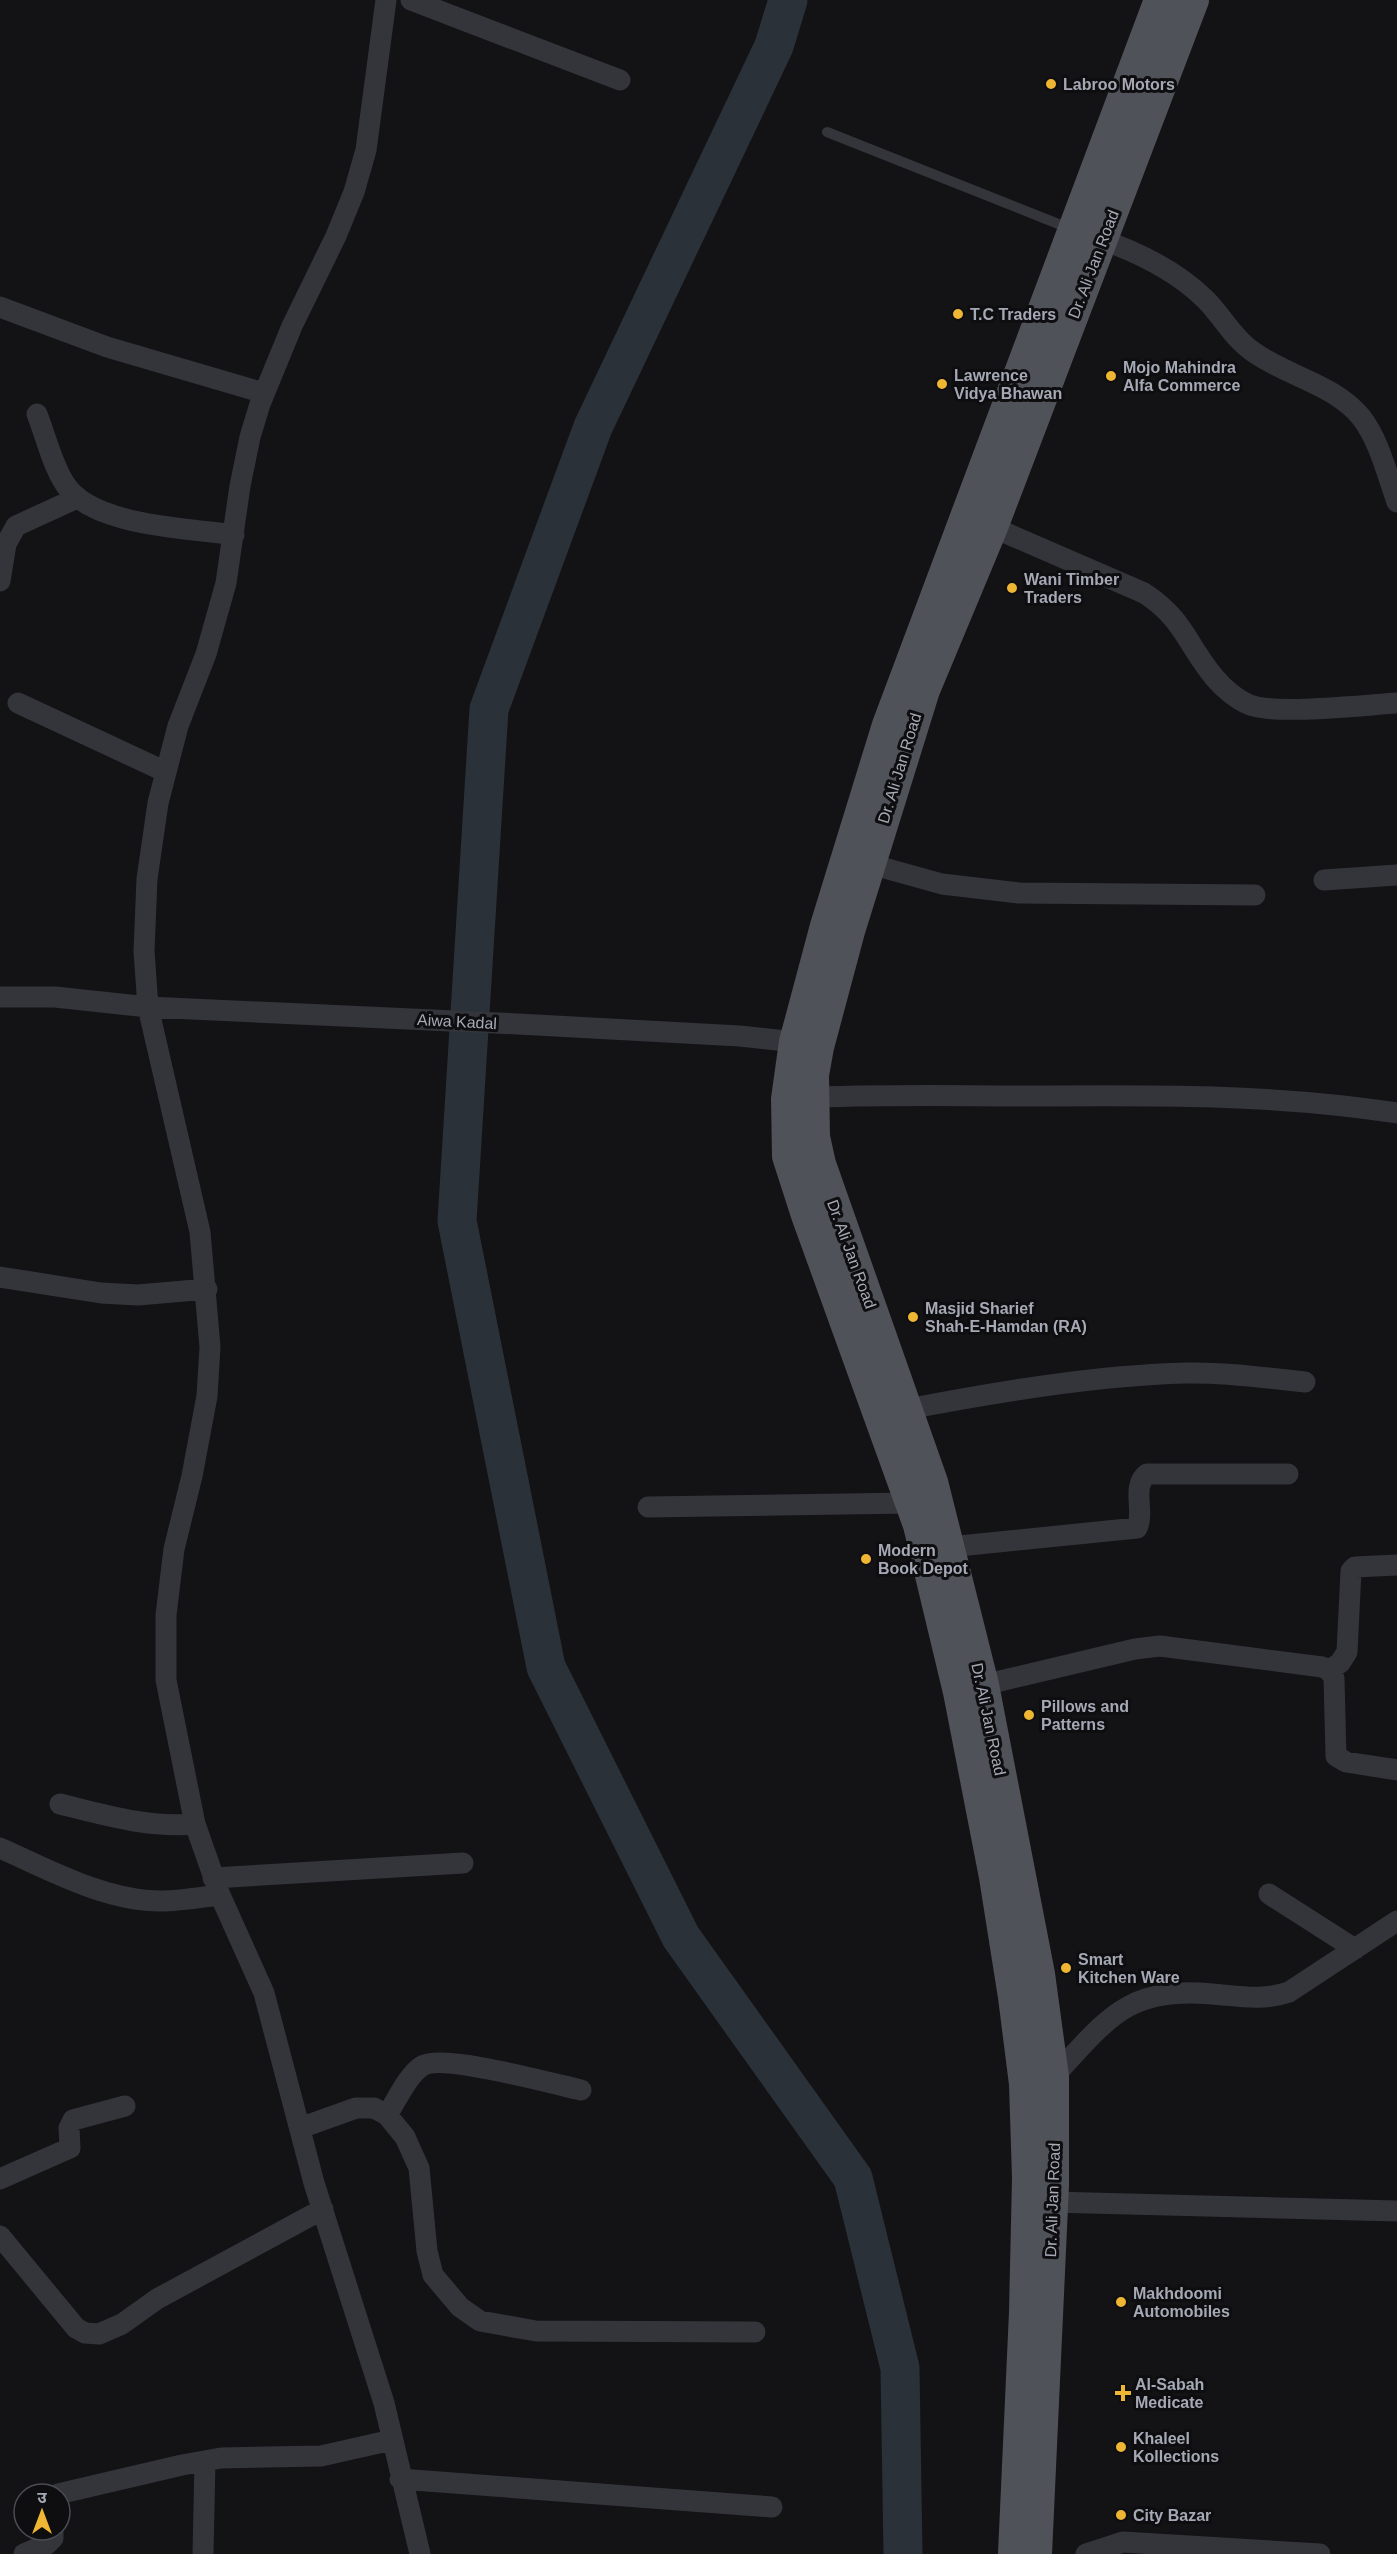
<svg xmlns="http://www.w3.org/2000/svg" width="1397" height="2554" font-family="Arial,'Noto Sans Devanagari',sans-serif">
<rect width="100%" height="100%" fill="#131315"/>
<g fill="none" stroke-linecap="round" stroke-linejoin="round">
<path stroke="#2a3138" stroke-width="39" d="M788,0l-14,46 -181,381 -104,282 -32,512 89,446 135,270 172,241 47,190 3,186"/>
<path stroke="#34353a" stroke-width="10" d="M827,132l244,97"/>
<path stroke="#34353a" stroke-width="21" d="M386,0l-20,150 -12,42 -18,44 -44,90 -32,78 -10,33 -10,49 -14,97 -20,71 -28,72 -20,77 -11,76 -3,72 4,56 52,225 10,115 -3,49 -15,80 -18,73 -8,66v65l29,144 25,71 44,98 50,190 70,220 36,151
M411,0l209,80
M1091,236c40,13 85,34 115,64 16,16 27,38 46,51 34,25 82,33 109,66 18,23 26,57 36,85
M0,307l107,40 157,46
M37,414c9,23 15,50 28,70 26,42 123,44 169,51
M992,527l152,66c40,26 42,50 70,84 8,10 23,23 36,28 26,10 115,0 147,-2
M0,581l6,-37 10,-18 61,-28
M18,703l148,69
M870,864l72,20 77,9 236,2
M1324,880l73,-5
M0,997h55l93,10 370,17 222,12 55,6
M802,1098c75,-4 152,-2 227,-2 123,-1 246,-2 368,17
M0,1277l101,16 37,2 69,-6
M908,1409c88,-17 189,-34 279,-36 39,-1 80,5 118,9
M648,1507l263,-4
M949,1547l188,-19c8,-16 -6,-42 10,-54h141
M1329,1670l11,-7 7,-11 4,-81 4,-4 42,-2
M983,1685l152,-36 25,-3 162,21 7,3 5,8 2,78 10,6 51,8
M60,1804c45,11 88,24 135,20
M0,1848c50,22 105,53 161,53 19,0 40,-4 59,-6
M213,1878l250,-15
M1269,1894l86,55
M1053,2077c54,-57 73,-91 159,-83 27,2 51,7 77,-2l108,-71
M387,2115c10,-15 20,-39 35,-49 20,-13 131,18 159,24
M300,2128l56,-20h18l13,7 18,22 14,31 8,83 6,24 27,32 20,14 56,10 219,1
M0,2179l70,-31 -1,-20 4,-8 52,-14
M1052,2202l345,9
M0,2236l76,92 9,5 14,1 23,-10 35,-25 166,-90
M400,2479l372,28
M58,2494l124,-29 39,-7 100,-2 71,-16
M24,2554l23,-10 6,-6v-8
M203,2554l2,-93
M1086,2554l37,-12 197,12"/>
<path stroke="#505259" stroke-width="32" d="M1014,2554l11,-242 3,-134 -3,-94 -11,-87 -19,-120 -36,-185 -40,-167 -112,-310 -19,-59 -1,-57 8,-57 31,-116 62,-201 272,-725
M1036,2554l17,-369v-108l-14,-103 -56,-289 -51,-203 -112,-318 -6,-27 -1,-62 5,-28 31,-116 75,-241 68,-163 201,-527"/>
</g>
<g fill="#eeb632" stroke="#0e0e10" stroke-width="2">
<circle cx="1051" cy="84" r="6"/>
<circle cx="958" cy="314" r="6"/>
<circle cx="1111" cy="376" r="6"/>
<circle cx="942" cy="384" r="6"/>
<circle cx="1012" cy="588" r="6"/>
<circle cx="913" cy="1317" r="6"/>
<circle cx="866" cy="1559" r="6"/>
<circle cx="1029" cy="1715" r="6"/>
<circle cx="1066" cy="1968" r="6"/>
<circle cx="1121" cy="2302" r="6"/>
<path d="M1120 2384h6v6h6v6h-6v6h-6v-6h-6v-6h6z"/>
<circle cx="1121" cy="2447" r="6"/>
<circle cx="1121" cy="2515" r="6"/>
</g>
<g text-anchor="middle" stroke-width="6" stroke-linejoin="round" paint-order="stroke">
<g font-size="16" font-weight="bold" fill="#a5a9b5" stroke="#0e0e10" text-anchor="start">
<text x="1063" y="90">Labroo Motors</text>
<text x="970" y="320">T.C Traders</text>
<text x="1123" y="373">Mojo Mahindra<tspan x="1123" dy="18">Alfa Commerce</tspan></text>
<text x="954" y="381">Lawrence<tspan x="954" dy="18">Vidya Bhawan</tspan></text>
<text x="1024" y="585">Wani Timber<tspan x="1024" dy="18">Traders</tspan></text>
<text x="925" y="1314">Masjid Sharief<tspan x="925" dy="18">Shah-E-Hamdan (RA)</tspan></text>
<text x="878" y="1556">Modern<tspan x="878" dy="18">Book Depot</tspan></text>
<text x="1041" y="1712">Pillows and<tspan x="1041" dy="18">Patterns</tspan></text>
<text x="1078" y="1965">Smart<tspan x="1078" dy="18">Kitchen Ware</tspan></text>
<text x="1133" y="2299">Makhdoomi<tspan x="1133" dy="18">Automobiles</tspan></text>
<text x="1135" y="2390">Al-Sabah<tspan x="1135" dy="18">Medicate</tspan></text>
<text x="1133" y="2444">Khaleel<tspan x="1133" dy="18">Kollections</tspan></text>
<text x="1133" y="2521">City Bazar</text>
</g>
<g font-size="16" fill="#a5a9b5" stroke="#0e0e10">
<text transform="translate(1093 264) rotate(-69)" y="6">Dr. Ali Jan Road</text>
<text transform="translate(899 768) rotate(-73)" y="6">Dr. Ali Jan Road</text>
<text transform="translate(457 1021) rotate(3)" y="6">Aiwa Kadal</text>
<text transform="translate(852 1254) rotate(70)" y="6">Dr. Ali Jan Road</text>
<text transform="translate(989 1719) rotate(78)" y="6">Dr. Ali Jan Road</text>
<text transform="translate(1052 2200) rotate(-88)" y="6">Dr. Ali Jan Road</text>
</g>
</g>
<g transform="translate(42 2512)"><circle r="28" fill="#0e0e10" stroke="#4a4c52" stroke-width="1.5"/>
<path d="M0-4.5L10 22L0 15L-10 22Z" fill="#eeb632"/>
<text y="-9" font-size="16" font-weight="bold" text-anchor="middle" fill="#a5a9b5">उ</text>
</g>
</svg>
